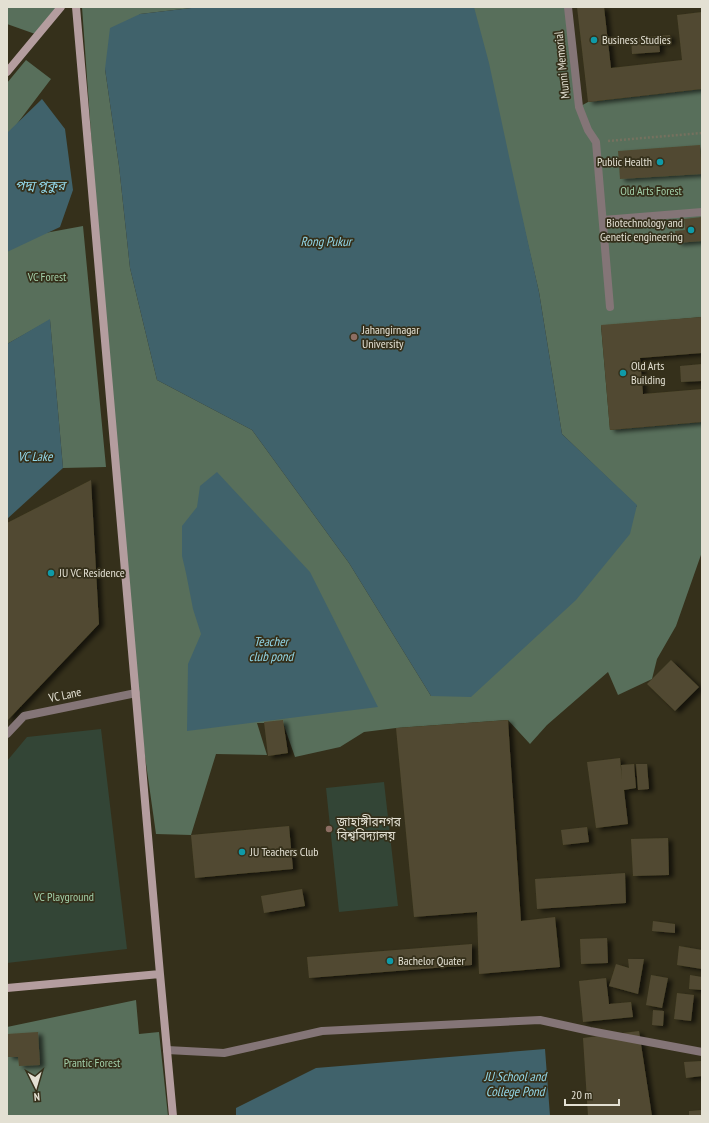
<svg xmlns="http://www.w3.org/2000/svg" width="709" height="1123" font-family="'PT Sans Narrow','Noto Sans Bengali',sans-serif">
<defs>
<filter id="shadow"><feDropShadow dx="4.5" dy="2.5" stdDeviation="2" flood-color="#0009"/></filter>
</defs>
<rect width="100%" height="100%" fill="#35301b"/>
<path fill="#334536" d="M101,729l26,220 -120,14v-202l20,-24z
M384,782l14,124 -59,6 -13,-124z"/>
<path fill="#586f5b" d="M7,7h54l-23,28 -31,-11z
M82,7h118l-60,7 -35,55 14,97 11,102 27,112 95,50 97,133 82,133 206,-190 -75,-72 -23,-142 -66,-285h95l11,100 9,-5 114,-13v228l-101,9 9,104 92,-8v130l-26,74 -19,33 -5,20 -34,16 -10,-23 -61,53 -17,19 -22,-24 -112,8 -32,4 -24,15 -45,10 -12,-34h-26l10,32 -51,-1 -25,81 -35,-1 -20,-141 -29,-334z
M26,60l25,19 -44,58v-54z
M83,226l23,241 -43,1 -13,-148 -43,24v-104z
M136,1000l3,34 20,-2 9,84h-161v-89z"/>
<path fill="#40626b" d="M200,7h274l15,56 23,107 27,122 23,142 75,71 -7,29 -54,66 -105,97 -40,-1 -82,-133 -97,-133 -95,-50 -27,-112 -11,-102 -14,-97 5,-41 30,-14z
M42,99l23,30 8,61 -13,37 -53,25v-119z
M50,319l13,149 -56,51v-175z
M217,472l93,100 68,135 -191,24 1,-67 13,-30 -8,-25 -7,-36 -4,-17v-30l15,-19 3,-21z
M545,1049l5,67h-314v-8l80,-40z"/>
<path fill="#514a30" filter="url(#shadow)" d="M577,7h27l7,61 71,-8 -5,-45 25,-3v77l-114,13z
M670,35l1,7 -12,1 1,9 -28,2 -1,-16z
M700,145l2,29 -82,5 -2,-28z
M702,217v24l-25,2 -2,-12 10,-1 -1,-11z
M702,317v36l-62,5 3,36 59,-5v33l-92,8 -9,-105z
M702,364v17l-21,1 -1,-16z
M91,480l8,144 -92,97v-198z
M671,660l28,27 -24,24 -28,-27z
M283,720l5,33 -20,3 -4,-34z
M508,720l13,201 34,-4 5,50 -81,7 -2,-62 -63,5 -18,-189z
M620,758l2,22 -1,-15 13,-1 2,24 -12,2 4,34 -32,4 -9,-66z
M636,764h11l2,25 -11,1z
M289,826l4,43 -98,9 -4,-43z
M587,827l2,15 -26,3 -2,-15z
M668,838l1,37 -36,1 -2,-37z
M625,873l1,30 -89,6 -2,-30z
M302,889l3,17 -41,7 -3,-17z
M653,921l22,3v9l-23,-2z
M607,938l1,25 -27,1 -1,-25z
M472,944v21l-163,13 -2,-21z
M679,946l23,4v19l-25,-4z
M628,959h16l-6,35 -29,-8 7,-22 13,4z
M651,975l17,3 -6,30 -16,-3z
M690,975l12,2v13l-13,-1z
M606,978l3,26 22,-2 2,15 -50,5 -4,-41z
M677,993l17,2 -3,26 -17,-2z
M653,1010l11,1 -1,15 -11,-1z
M639,1031l13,85h-64l-5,-78z
M38,1032l2,33 -21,1 -1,-9h-10l-1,-23z
M702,1061v15l-16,2 -2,-16z
M702,1110v6h-13v-5z"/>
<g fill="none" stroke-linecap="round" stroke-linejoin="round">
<path stroke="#75715f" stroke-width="2.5" stroke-dasharray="2 2" stroke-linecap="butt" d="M608,141l94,-8"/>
<path stroke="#847577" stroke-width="8" d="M568,7l11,100 9,23 8,12 14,165
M603,220l99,-8
M7,734l17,-18 112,-23
M167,1050l57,3 98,-22 218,-11 50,11 112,21"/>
<path stroke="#b49d9f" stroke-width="8" d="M7,72l54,-65
M160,974l13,142
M7,988l153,-14 -84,-967"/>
</g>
<g fill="#0f9aa8" stroke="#35301b" stroke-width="1.5">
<circle cx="594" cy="40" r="4"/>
<circle cx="660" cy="162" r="4"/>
<circle cx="691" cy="230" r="4"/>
<circle cx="623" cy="373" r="4"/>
<circle cx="51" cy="573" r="4"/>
<circle cx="242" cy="852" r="4"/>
<circle cx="390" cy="961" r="4"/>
</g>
<g fill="#8d6e63" stroke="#35301b" stroke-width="1.5">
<circle cx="354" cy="337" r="4"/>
<circle cx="329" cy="829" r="4"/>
</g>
<g text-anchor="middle" stroke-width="3.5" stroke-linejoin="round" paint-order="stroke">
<g font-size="12" fill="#e3e0d3" stroke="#35301b" text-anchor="start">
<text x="602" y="44">Business Studies</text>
<text x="652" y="166" text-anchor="end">Public Health</text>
<text x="683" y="227" text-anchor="end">Biotechnology and<tspan x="683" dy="14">Genetic engineering</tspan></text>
<text x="362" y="334">Jahangirnagar<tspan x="362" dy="14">University</tspan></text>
<text x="631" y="370">Old Arts<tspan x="631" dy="14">Building</tspan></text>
<text x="59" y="577">JU VC Residence</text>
<text x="337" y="826">জাহাঙ্গীরনগর<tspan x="337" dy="14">বিশ্ববিদ্যালয়</tspan></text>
<text x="250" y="856">JU Teachers Club</text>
<text x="398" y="965">Bachelor Quater</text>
</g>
<g font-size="12" fill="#e3e0d3" stroke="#35301b">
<text transform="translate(562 65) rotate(-96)" y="4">Munni Memorial</text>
<text transform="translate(65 695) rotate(-12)" y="4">VC Lane</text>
</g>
<g font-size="12" fill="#a2cfa9" stroke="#35301b">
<text x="651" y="195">Old Arts Forest</text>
<text x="47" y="281">VC Forest</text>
<text x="64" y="901">VC Playground</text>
<text x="92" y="1067">Prantic Forest</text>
</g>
<g font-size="13" font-style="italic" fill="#93d7e8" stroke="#35301b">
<text x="40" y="190">পদ্ম পুকুর</text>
<text x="326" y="246">Rong Pukur</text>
<text x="35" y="461">VC Lake</text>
<text x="271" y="646">Teacher<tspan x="271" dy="15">club pond</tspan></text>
<text x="515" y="1081">JU School and<tspan x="515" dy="15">College Pond</tspan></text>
</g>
</g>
<rect width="709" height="1123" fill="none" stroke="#e3e0d3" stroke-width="16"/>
<g transform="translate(36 1087) rotate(175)" stroke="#35301b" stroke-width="3" paint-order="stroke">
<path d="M0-3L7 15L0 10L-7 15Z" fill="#e3e0d3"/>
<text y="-6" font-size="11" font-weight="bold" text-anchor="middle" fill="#e3e0d3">N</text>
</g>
<path d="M565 1099v6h54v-6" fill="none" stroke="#e3e0d3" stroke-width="2"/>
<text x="571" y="1099" font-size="12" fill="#e3e0d3" stroke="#35301b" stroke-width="3" paint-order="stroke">20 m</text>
</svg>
